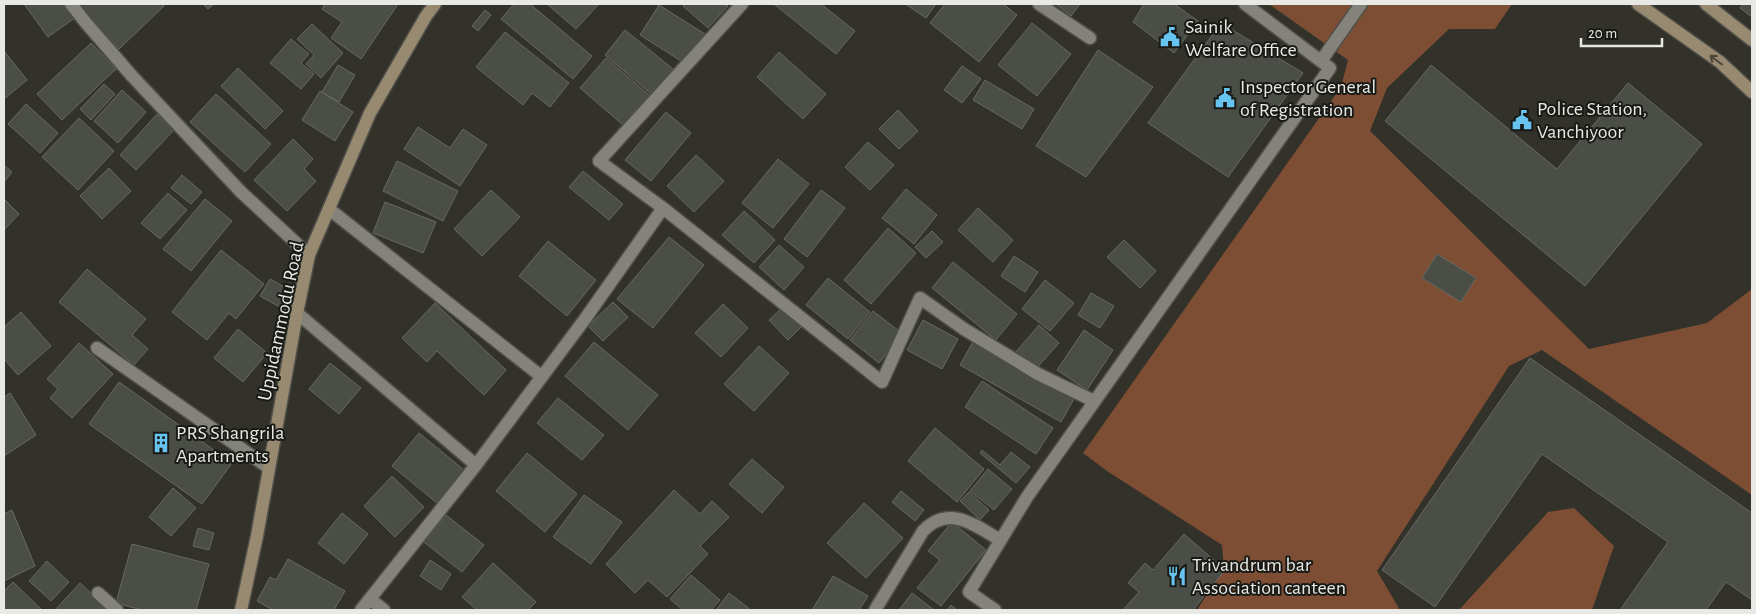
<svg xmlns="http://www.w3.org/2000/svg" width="1756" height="614" font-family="'Alegreya Sans',sans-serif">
<rect width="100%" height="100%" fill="#32312a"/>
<path fill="#7d4e33" d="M1269,4h243l-17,25h-46l-62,59 -17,43 219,218 118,-26 45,-34v206l-210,-145 -33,16 -132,205 23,39h-203l27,-42 -2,-23 -115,-74 -24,-18 258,-366 7,-27z
M1574,508l40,38 -22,64h-133l89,-98z"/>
<path fill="#4a4e47" stroke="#666a63" d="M24,4h43l9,13 -28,20z
M80,4h81l3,2 -45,43 -41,-43z
M203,4h11l-6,5z
M325,4h73l-37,55 -30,-21 11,-16 -20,-13z
M514,4h16l62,52 -19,23 -72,-60z
M547,4h50l1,1 -22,24z
M685,4h41l2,2 -20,22 -25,-22z
M774,4h47l34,27 -19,23z
M907,4h29l-10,14 -19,-13z
M945,4h58l14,11 -38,47 -49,-39z
M1056,4h24l-9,12z
M1144,4h30l24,17 -24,32 -41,-31z
M1743,4h9v13l-12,-9z
M659,5l49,31 -19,30 -49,-31z
M485,10l6,5 -13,16 -6,-5z
M1032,23l39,31 -34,42 -39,-31z
M1221,23l82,50 -75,104 -80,-54z
M312,24l31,29 -22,25 -15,-14 8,-9 -17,-16z
M625,30l53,43 -21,26 -52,-44z
M505,32l64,51 -19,24 -18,-14 -9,12 -47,-38z
M291,39l18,15 -8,9 13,11 -13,15 -31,-26z
M91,43l25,26 -54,51 -25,-26z
M1098,50l55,37 -67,90 -50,-31z
M4,51l23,29 -23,19z
M779,52l47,42 -23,25 -46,-42z
M606,58l50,43 -13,14 -7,-6 -13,16 -43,-37z
M338,65l17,10 -16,27 -17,-10z
M1431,65l126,104 71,-86 74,61 -117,142 -200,-165z
M962,66l19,13 -19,24 -18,-13z
M238,68l45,43 -18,18 -44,-43z
M985,80l49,29 -12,20 -49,-29z
M104,84l11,10 -24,26 -11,-11z
M122,90l24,22 -28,31 -24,-22z
M320,91l33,21 -18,29 -33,-21z
M216,94l55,50 -26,28 -55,-50z
M26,104l32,29 -18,20 -32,-29z
M898,110l20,21 -19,18 -20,-20z
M666,112l25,21 -40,48 -26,-21z
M157,114l17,16 -38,40 -16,-15z
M79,118l35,33 -36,39 -36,-33z
M418,127l32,21 13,-19 24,16 -27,41 -56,-37z
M293,139l20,20 -9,10 12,12 -29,30 -33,-31z
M868,142l26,23 -24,25 -25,-23z
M696,155l28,26 -30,31 -27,-26z
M778,159l31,25 -36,44 -31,-25z
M397,161l61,30 -15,30 -60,-30z
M4,165l8,7 -8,10z
M109,168l22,23 -29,28 -22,-23z
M583,171l40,33 -14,16 -40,-33z
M182,175l20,17 -11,12 -20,-16z
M906,189l31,26 -23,29 -32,-26z
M491,190l29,27 -38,39 -28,-27z
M821,190l24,18 -38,49 -23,-18z
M168,193l19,17 -27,29 -19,-16z
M4,199l15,15 -15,16z
M205,199l27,22 -41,50 -28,-22z
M385,202l51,20 -13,31 -50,-20z
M978,208l35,32 -20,22 -35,-32z
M744,211l31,29 -21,23 -32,-28z
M888,228l28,25 -45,51 -27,-24z
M932,231l11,11 -17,16 -11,-11z
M669,237l35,28 -51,63 -36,-29z
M1124,240l32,31 -16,17 -33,-31z
M548,241l48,39 -29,36 -48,-40z
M779,245l25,22 -20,23 -25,-23z
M221,250l43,34 -28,35 -7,-6 -22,27 -35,-28z
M1437,254l39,24 -15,24 -39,-24z
M1014,256l24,16 -13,20 -24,-16z
M953,262l64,52 -21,26 -64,-52z
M87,269l59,50 -14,16 16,14 -14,16 -75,-63z
M828,278l42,34 -22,27 -42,-34z
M270,279l25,14 -10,17 -25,-14z
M1045,280l29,23 -24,28 -28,-22z
M1091,293l23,13 -14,22 -22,-13z
M613,302l15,15 -25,24 -15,-15z
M435,303l71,67 -22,25 -47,-44 -10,11 -25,-24z
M723,304l25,24 -27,29 -26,-24z
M782,308l19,19 -13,13 -19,-20z
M873,311l30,23 -24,29 -29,-23z
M21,312l30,34 -33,29 -14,-16v-32z
M923,320l35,19 -16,30 -35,-19z
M1039,325l20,18 -24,27 -20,-17z
M238,329l29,24 -24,29 -29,-24z
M1084,330l29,20 -26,40 -30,-20z
M974,340l101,57 -14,25 -101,-57z
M594,342l64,53 -30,35 -63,-54z
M79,343l34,31 -41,44 -22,-20 8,-9 -11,-10z
M759,346l30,27 -35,38 -30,-27z
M1530,358l222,155v87l-26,-18 -20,28h-86l48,-68 -126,-88 -107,153 -53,-37z
M330,363l31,25 -22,26 -30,-25z
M982,381l71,47 -17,26 -71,-47z
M119,382l113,81 -30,41 -113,-80z
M10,393l26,42 -32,21v-59z
M558,398l46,37 -22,25 -45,-37z
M935,428l49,41 -27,33 -49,-41z
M419,433l45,37 -27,33 -45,-37z
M982,450l18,15 11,-13 19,15 -14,16 -36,-30z
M527,453l50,41 -32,38 -49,-41z
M752,459l32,28 -22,26 -33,-29z
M988,469l24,20 -18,21 -24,-19z
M392,476l32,31 -29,30 -31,-31z
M173,488l23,20 -25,28 -22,-19z
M674,490l26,24 12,-13 17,16 -29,29 8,8 -41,43 -19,-17 -13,13 -29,-29z
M901,491l23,19 -9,11 -23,-19z
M969,492l20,18 -9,10 -20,-19z
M584,495l38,27 -31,42 -38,-27z
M864,503l39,35 -37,40 -39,-35z
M12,510l23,56 -31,15v-67z
M342,513l26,21 -24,30 -26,-21z
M446,515l38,30 -22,27 -38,-30z
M952,522l34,28 -45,56 -24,-18 23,-28 -12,-9z
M198,528l16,5 -5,17 -16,-4z
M1184,534l41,36 -32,40h-70l16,-18 -11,-9 17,-20 8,7z
M132,544l77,20 -13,46h-54l-26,-7z
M288,559l57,32 -11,19h-61l-16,-9 13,-24 6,3z
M430,560l21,14 -10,16 -21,-14z
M47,561l22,21 -18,19 -22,-20z
M493,563l43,39 -8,8h-51l-15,-13z
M691,575l29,25 -9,10h-28l-13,-11z
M833,576l35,20 -9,14h-47z
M13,582l29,28h-38v-19z
M80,583l29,27h-54z
M729,593l22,17h-35z
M912,593l22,17h-35z
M951,605l6,5h-10z"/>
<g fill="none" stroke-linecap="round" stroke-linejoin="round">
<defs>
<path id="minor" d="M71,4l15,19 46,53 109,116 68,63
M742,4l-143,157 64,47 219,174 38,-84 44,31 74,45 56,27
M1039,4l51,34
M1321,61l40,-57
M329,209l213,168
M297,313l179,152
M97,348l172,120
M98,593l19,17
M370,599l14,11
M361,610l115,-145 109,-146 78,-111
M875,610l48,-79c26,-27 52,-6 77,9
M995,610l-26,-18 58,-95 303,-429 -85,-64"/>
<path id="secondary" d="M1638,4l82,58 32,30
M1706,4l46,36
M241,610l16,-74 40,-223 12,-58 61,-142 56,-97 9,-12"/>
</defs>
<use href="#minor" stroke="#504f49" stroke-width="15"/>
<use href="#secondary" stroke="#504f49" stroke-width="15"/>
<use href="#minor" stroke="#84837b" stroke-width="12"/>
<use href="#secondary" stroke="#988a71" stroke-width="12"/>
</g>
<defs><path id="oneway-shaft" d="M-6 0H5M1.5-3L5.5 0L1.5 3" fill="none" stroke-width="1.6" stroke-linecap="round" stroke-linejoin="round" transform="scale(1.25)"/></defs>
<use stroke="#4c463a" href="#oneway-shaft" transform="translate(1716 60) rotate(-143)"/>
<defs>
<symbol id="civic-bare" viewBox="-9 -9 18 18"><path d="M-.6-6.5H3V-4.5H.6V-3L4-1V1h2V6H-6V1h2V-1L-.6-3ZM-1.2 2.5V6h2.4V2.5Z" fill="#67c4f0" stroke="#191916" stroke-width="2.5" paint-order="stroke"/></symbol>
<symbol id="building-bare" viewBox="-9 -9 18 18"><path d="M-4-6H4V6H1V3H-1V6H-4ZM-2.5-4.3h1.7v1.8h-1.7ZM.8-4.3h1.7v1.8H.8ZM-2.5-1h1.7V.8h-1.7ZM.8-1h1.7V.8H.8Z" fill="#67c4f0" stroke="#191916" stroke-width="2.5" paint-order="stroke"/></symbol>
<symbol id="restaurant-bare" viewBox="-9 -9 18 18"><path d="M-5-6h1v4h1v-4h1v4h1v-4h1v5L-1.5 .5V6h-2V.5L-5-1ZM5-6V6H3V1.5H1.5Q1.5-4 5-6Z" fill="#67c4f0" stroke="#191916" stroke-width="2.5" paint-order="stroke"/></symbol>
</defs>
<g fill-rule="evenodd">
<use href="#civic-bare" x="1156" y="23" width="28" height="28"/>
<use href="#civic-bare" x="1211" y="84" width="28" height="28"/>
<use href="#civic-bare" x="1508" y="106" width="28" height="28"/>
<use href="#building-bare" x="147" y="429" width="28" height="28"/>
<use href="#restaurant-bare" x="1163" y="562" width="28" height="28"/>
</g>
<g text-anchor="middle" stroke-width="4" stroke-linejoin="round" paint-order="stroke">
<g font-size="20" fill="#e8e8e4" stroke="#191916" text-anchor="start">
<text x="1185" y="33">Sainik<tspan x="1185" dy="23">Welfare Office</tspan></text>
<text x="1240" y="93">Inspector General<tspan x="1240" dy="23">of Registration</tspan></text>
<text x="1537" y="115">Police Station,<tspan x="1537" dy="23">Vanchiyoor</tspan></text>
<text x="176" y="439">PRS Shangrila<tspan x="176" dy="23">Apartments</tspan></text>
<text x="1192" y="571">Trivandrum bar<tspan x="1192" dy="23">Association canteen</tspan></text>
</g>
<g font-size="20" fill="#e8e8e4" stroke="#191916">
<text transform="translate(280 321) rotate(-78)" y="7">Uppidammodu Road</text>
</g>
</g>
<rect width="1756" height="614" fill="none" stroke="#e8e8e4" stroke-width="10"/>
<path d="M1581 38v8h81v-8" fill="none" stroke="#e8e8e4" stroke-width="2.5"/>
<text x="1588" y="38" font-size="15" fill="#e8e8e4" stroke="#191916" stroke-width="4" paint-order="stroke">20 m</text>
</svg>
